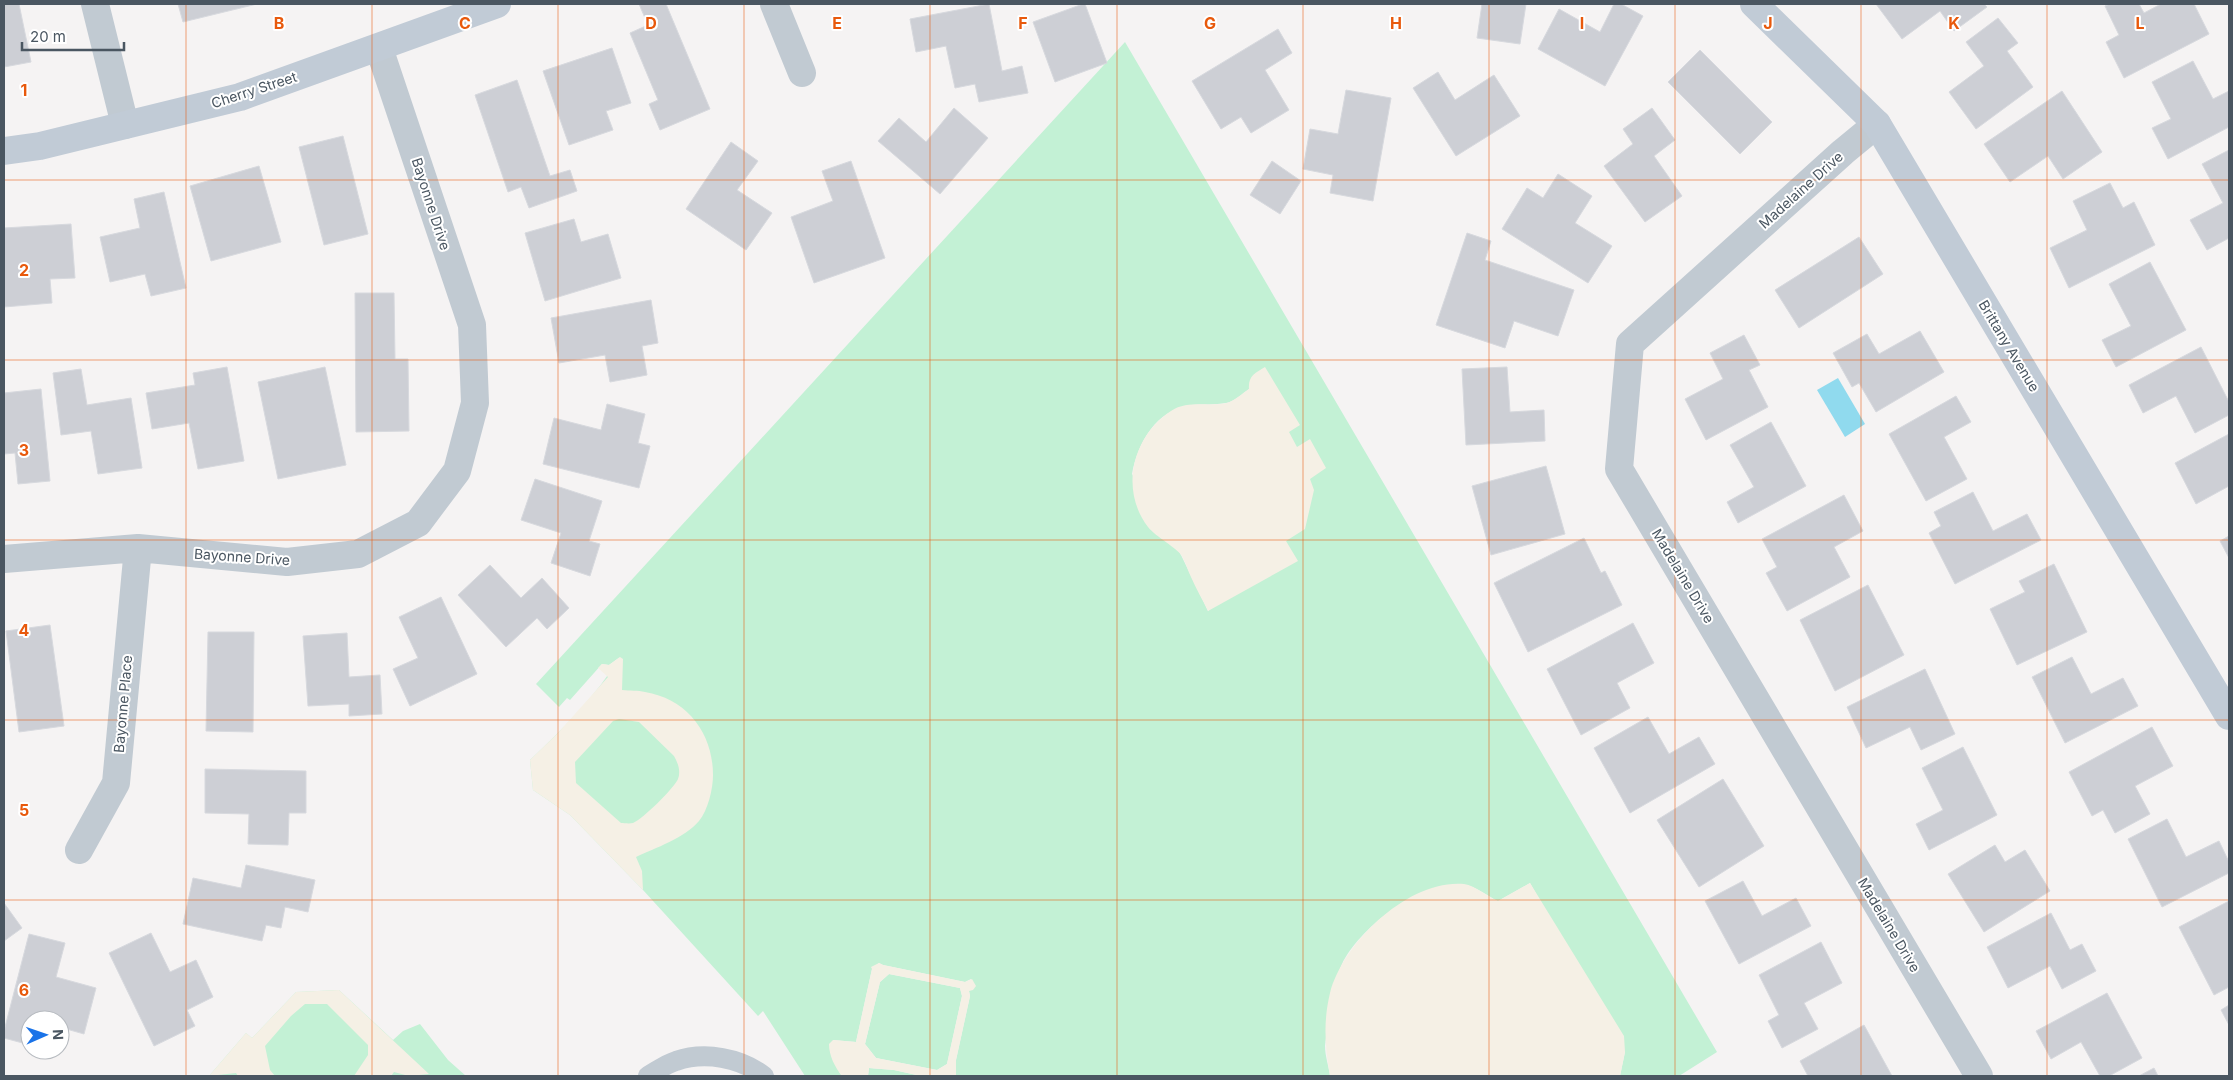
<svg xmlns="http://www.w3.org/2000/svg" width="2233" height="1080" font-family="Inter,sans-serif">
<rect width="100%" height="100%" fill="#f5f3f3"/>
<path fill="#c3f1d5" fill-rule="evenodd" d="M1125,42l592,1010 -38,24h-59l5,-24 -95,-169 -32,18c-11,-5 -22,-15 -34,-16 -43,-5 -104,42 -122,79 -5,9 -16,70 -17,82 0,10 4,21 5,30h-374v-16l14,-64 -1,-5 2,-12 -6,3 -82,-17 -4,-2 -7,6 -16,73 -23,-2 6,32 3,4h-37l-42,-65 -5,5 -115,-126 -73,-75 -37,-25 -3,-30c33,-31 66,-64 90,-103l-11,8 -7,-1 -32,36 -3,-2 -8,9 -23,-23zM1249,389l50,36 -11,6 21,48 -23,62 -78,70 -27,-56 -49,-81c6,-32 24,-64 59,-69 11,-1 24,0 35,-2 8,-1 17,-10 23,-14z
M889,974l71,14 2,8 -15,68 -10,6 -61,-12 -11,-14 15,-62z
M339,990l54,50 10,-9 17,-7 28,36 18,16h-257l37,-43 6,5 44,-46z
M869,1068l25,2 27,6h-53z"/>
<path fill="#f5f0e5" fill-rule="evenodd" d="M1265,367l35,58 -11,7 8,15 13,-8 16,29 -16,11 4,11 -9,39 -19,12 12,20 -90,50c-5,-11 -12,-22 -17,-34 -3,-6 -5,-14 -9,-21 -5,-8 -26,-19 -34,-29 -29,-38 -15,-91 23,-116 16,-11 38,-4 56,-8 7,-2 16,-10 22,-14 -1,-13 6,-16 16,-22z
M620,657l3,2 -1,31c8,1 16,0 23,2 42,7 68,41 68,83 0,14 -5,35 -14,46 -14,17 -44,27 -63,36l6,14 1,19 -73,-75 -37,-25 -3,-30 27,-26 51,-57 -10,-9 4,-4 7,1zM619,719l20,3 35,34c4,7 7,15 4,23 -3,8 -36,41 -45,44 -4,1 -9,0 -12,0l-45,-40 -1,-21 38,-41z
M1530,883l94,153 1,16 -5,24h-290c-5,-29 -7,-54 0,-83 13,-50 78,-114 134,-109 12,2 22,12 34,17z
M879,963l4,2 82,17 7,-3 4,7 -3,4 -4,1 1,5 -14,64v16h-35l-27,-6 -25,-2 -1,8h-26c-7,-9 -13,-20 -13,-32l4,-4 23,2 16,-73 -1,-2zM889,974l71,14 2,8 -15,68 -10,6 -61,-12 -11,-14 15,-62z
M339,990l90,84 -20,2 -15,-4 -3,4h-37l14,-21v-10l-41,-41h-22l-14,12 -26,30 5,24 5,6h-37l-2,-3 -27,3 37,-43 6,5 44,-46z"/>
<path fill="#90daee" d="M1838,378l27,46 -20,13 -28,-47z"/>
<path fill="#cdcfd5" stroke="#d7d9de" d="M4,4h15l12,58 -27,5z
M178,4h79l-74,18z
M639,4h27l44,105 -50,21 -11,-26 9,-4 -28,-67 18,-8z
M989,4l13,67 20,-5 6,27 -49,9 -4,-18 -20,4 -9,-42 -30,6 -6,-33z
M1083,4h2l22,59 -52,19 -22,-60z
M1482,4h44l-6,40 -43,-6z
M1614,4h7l22,12 -38,70 -67,-37 21,-40 41,23z
M1876,4h108l3,3 -33,24 -14,-20 -38,28z
M2110,4h29l5,9 17,-9h33l15,30 -85,44 -18,-36 13,-7 -14,-29z
M1998,18l20,25 -11,8 26,36 -57,42 -27,-37 35,-26 -18,-24z
M1278,29l14,24 -27,17 24,40 -38,23 -10,-16 -20,12 -29,-48z
M612,48l19,55 -25,8 7,19 -44,15 -26,-74z
M1700,50l72,72 -32,32 -72,-72z
M2193,61l20,38 16,-8v36l-61,32 -16,-31 19,-9 -19,-37z
M1438,72l17,28 39,-25 26,41 -64,40 -43,-68z
M517,80l33,96 20,-6 7,21 -48,17 -8,-21 -13,5 -33,-97z
M1346,90l45,8 -18,103 -43,-8 3,-18 -30,-6 7,-40 28,5z
M2062,91l40,61 -39,27 -15,-23 -38,26 -26,-38z
M954,108l34,30 -48,56 -62,-53 21,-23 27,24z
M1652,108l23,32 -21,16 28,40 -37,26 -41,-56 29,-22 -10,-15z
M343,136l25,98 -44,11 -25,-98z
M731,142l27,19 -21,29 35,23 -26,37 -60,-41z
M2229,150v88l-22,12 -17,-30 33,-17 -21,-39z
M851,161l34,97 -71,25 -23,-66 42,-16 -11,-30z
M1272,161l29,20 -21,33 -30,-19z
M259,166l22,76 -70,19 -21,-75z
M1558,174l34,22 -17,27 37,23 -24,37 -86,-54 25,-41 16,10z
M2110,183l13,25 11,-6 21,43 -86,43 -19,-40 37,-18 -14,-29z
M164,192l22,96 -35,8 -6,-22 -35,8 -10,-45 40,-9 -6,-29z
M574,219l7,23 27,-8 13,44 -76,23 -20,-68z
M71,224l4,54 -25,1 2,24 -48,4v-79z
M1467,233l24,8 -6,19 89,30 -16,46 -44,-15 -9,27 -69,-23z
M1859,237l24,37 -84,54 -24,-38z
M2150,262l36,68 -70,37 -14,-27 29,-14 -22,-42z
M355,293h39l1,66h13l1,72 -53,1z
M651,300l7,43 -16,3 5,29 -37,7 -5,-27 -46,8 -8,-45z
M1920,331l24,41 -68,40 -17,-29 -7,4 -19,-34 34,-19 12,20z
M1744,335l16,30 -11,5 19,37 -62,33 -21,-41 38,-20 -13,-26z
M2201,347l28,55v13l-34,18 -19,-37 -33,17 -14,-28z
M227,367l17,94 -46,8 -9,-46 -37,6 -6,-36 49,-8 -2,-12z
M325,367l21,98 -68,14 -20,-97z
M1507,367l3,45 34,-2 1,31 -79,4 -4,-76z
M81,369l6,36 44,-7 11,70 -44,6 -7,-43 -30,4 -8,-62z
M41,389l9,92 -32,3 -3,-31 -11,1v-61z
M1956,396l15,26 -27,15 23,42 -41,22 -37,-67z
M607,404l38,10 -7,29 12,3 -11,42 -96,-24 11,-46 47,12z
M1771,422l35,64 -68,37 -11,-21 27,-15 -24,-42z
M2229,434v52l-33,18 -21,-41z
M1546,466l19,68 -74,21 -19,-69z
M535,479l67,22 -13,40 11,3 -10,32 -39,-13 10,-30 -40,-13z
M1973,492l20,39 34,-17 14,26 -86,44 -26,-51 12,-7 -7,-14z
M1844,495l19,36 -29,16 16,30 -63,34 -21,-38 11,-6 -15,-28z
M2229,536v22l-9,-17z
M1584,538l17,35 4,-2 17,34 -94,47 -34,-69z
M2054,564l33,68 -70,33 -27,-56 35,-17 -6,-11z
M490,565l31,33 21,-20 27,30 -22,21 -10,-11 -31,29 -48,-52z
M1868,585l36,70 -69,36 -35,-71z
M441,597l36,77 -67,32 -17,-37 25,-11 -19,-41z
M1633,623l21,40 -37,20 13,25 -49,27 -34,-66z
M50,625l14,101 -45,6 -13,-101z
M208,632h46l-1,100 -47,-1z
M347,633l2,44 31,-2 2,39 -33,2v-12l-41,2 -5,-70z
M2072,657l19,37 32,-16 15,28 -73,37 -33,-66z
M1925,669l30,65 -34,16 -11,-23 -44,21 -19,-41z
M1648,717l21,37 30,-17 16,27 -85,49 -36,-65z
M2152,727l21,39 -38,20 15,28 -35,19 -12,-23 -11,6 -23,-44z
M1963,747l34,68 -68,35 -13,-26 27,-14 -21,-42z
M205,769l101,2v42h-17l-1,32 -40,-1 1,-30 -44,-1z
M1723,779l41,67 -65,41 -42,-67z
M2167,819l19,38 33,-16 10,21v11l-67,34 -34,-68z
M1995,845l10,17 20,-12 25,41 -66,41 -36,-58z
M246,865l69,15 -7,32 -23,-5 -4,21 -15,-3 -4,16 -79,-17 10,-46 48,10z
M1743,881l19,35 34,-18 15,28 -72,38 -34,-63z
M2229,901v86l-15,8 -35,-68z
M4,903l18,25 -18,13z
M2051,913l19,37 12,-6 14,27 -34,18 -12,-23 -42,22 -21,-41z
M151,933l19,39 26,-12 17,37 -26,13 8,16 -41,20 -45,-93z
M29,934l36,9 -9,34 40,11 -12,46 -21,-6 -3,12v-20h-30v25l-26,-7v-7z
M1821,942l21,41 -38,20 14,26 -36,19 -14,-27 11,-6 -20,-40z
M2107,993l35,65 -33,18h-9l-19,-34 -30,17 -15,-28z
M2229,1005v20l-8,-15z
M1864,1025l28,51h-84l-8,-15z
M2154,1068l4,8h-19z"/>
<g fill="none" stroke-linecap="round" stroke-linejoin="round">
<path stroke="#c1cad2" stroke-width="20" d="M648,1076c9,-5 18,-12 28,-15 29,-10 65,-3 88,15"/>
<path stroke="#c1cad2" stroke-width="28" d="M95,4l30,121
M774,4l28,69
M1877,124l-34,28 -213,192 -11,125 360,607
M4,559l134,-11 149,14 71,-8 60,-31 39,-52 18,-68 -3,-78 -93,-277
M79,850l37,-67 22,-235"/>
<path stroke="#c1cbd6" stroke-width="28" d="M1754,4l123,120 352,592
M4,151l36,-5 200,-49 257,-93"/>
</g>
<path fill="none" stroke="#e8590c" stroke-width="1" stroke-opacity="0.55" d="M186,4v1072M372,4v1072M558,4v1072M744,4v1072M930,4v1072M1117,4v1072M1303,4v1072M1489,4v1072M1675,4v1072M1861,4v1072M2047,4v1072M4,180h2225M4,360h2225M4,540h2225M4,720h2225M4,900h2225"/>
<g text-anchor="middle" stroke-width="4" stroke-linejoin="round" paint-order="stroke">
<g font-size="14" fill="#4a5661" stroke="#fff">
<text transform="translate(254 90) rotate(-18)" y="5">Cherry Street</text>
<text transform="translate(1801 190) rotate(-42)" y="5">Madelaine Drive</text>
<text transform="translate(431 204) rotate(72)" y="5">Bayonne Drive</text>
<text transform="translate(2009 346) rotate(59)" y="5">Brittany Avenue</text>
<text transform="translate(242 557) rotate(4)" y="5">Bayonne Drive</text>
<text transform="translate(1683 576) rotate(59)" y="5">Madelaine Drive</text>
<text transform="translate(123 704) rotate(-85)" y="5">Bayonne Place</text>
<text transform="translate(1889 925) rotate(59)" y="5">Madelaine Drive</text>
</g>
</g>
<g font-size="16" text-anchor="middle" font-weight="bold" fill="#e8590c" stroke="#fff" stroke-width="4" stroke-linejoin="round" paint-order="stroke">
<text x="279" y="29">B</text>
<text x="465" y="29">C</text>
<text x="651" y="29">D</text>
<text x="837" y="29">E</text>
<text x="1023" y="29">F</text>
<text x="1210" y="29">G</text>
<text x="1396" y="29">H</text>
<text x="1582" y="29">I</text>
<text x="1768" y="29">J</text>
<text x="1954" y="29">K</text>
<text x="2140" y="29">L</text>
<text x="24" y="96">1</text>
<text x="24" y="276">2</text>
<text x="24" y="456">3</text>
<text x="24" y="636">4</text>
<text x="24" y="816">5</text>
<text x="24" y="996">6</text>
</g>
<rect width="2233" height="1080" fill="none" stroke="#4a5661" stroke-width="10"/>
<g transform="translate(45 1035) rotate(88)"><circle r="24" fill="#ffffff" stroke="#b7bbc0"/>
<path d="M0-4L9 19L0 12L-9 19Z" fill="#1a73e8"/>
<text y="-8" font-size="14" font-weight="bold" text-anchor="middle" fill="#4a5661">N</text>
</g>
<path d="M22 42v8h102v-8" fill="none" stroke="#4a5661" stroke-width="2.5"/>
<text x="30" y="42" font-size="15" fill="#4a5661" stroke="#ffffff" stroke-width="4" paint-order="stroke">20 m</text>
</svg>
